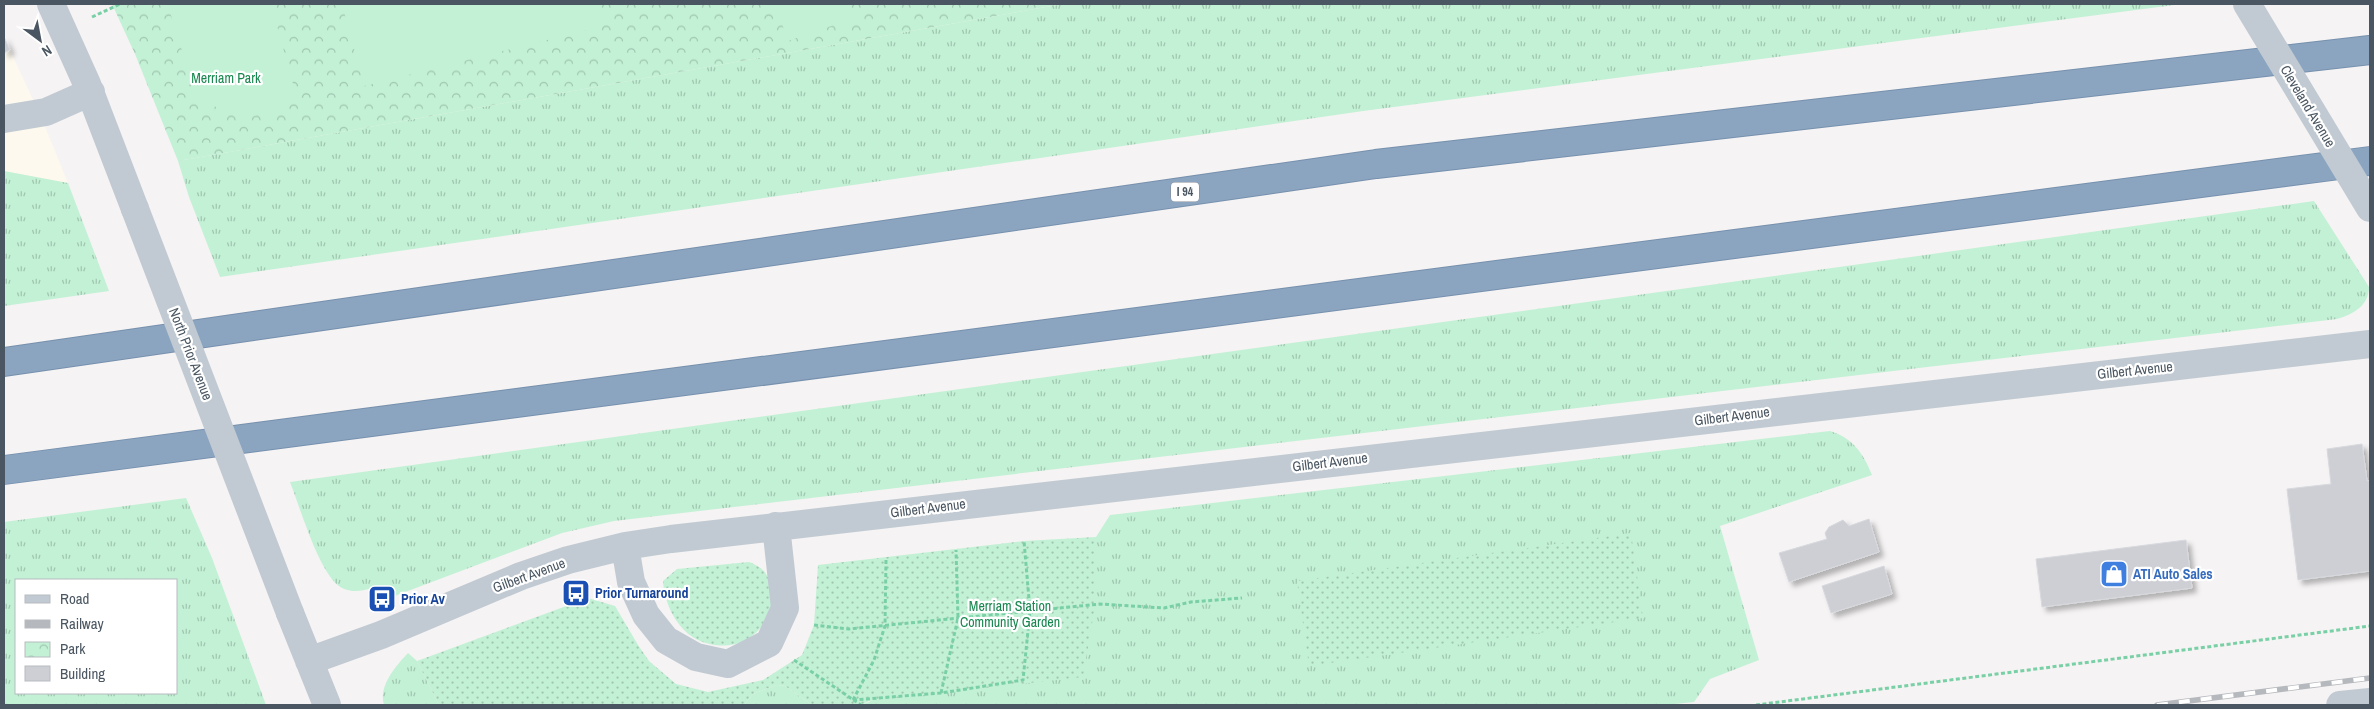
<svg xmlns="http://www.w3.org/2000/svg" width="2374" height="709" font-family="'Archivo Narrow',sans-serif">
<defs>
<pattern id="grass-tufts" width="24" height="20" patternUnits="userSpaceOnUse" patternTransform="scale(1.25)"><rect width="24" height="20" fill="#c3f1d5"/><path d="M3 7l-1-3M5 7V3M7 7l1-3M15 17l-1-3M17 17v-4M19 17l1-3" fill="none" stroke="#a0c6b0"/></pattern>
<pattern id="park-crowns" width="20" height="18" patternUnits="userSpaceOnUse" patternTransform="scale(1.25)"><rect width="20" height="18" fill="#c3f1d5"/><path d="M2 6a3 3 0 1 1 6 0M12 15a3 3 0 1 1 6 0" fill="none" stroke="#a0c6b0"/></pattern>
<pattern id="garden-dots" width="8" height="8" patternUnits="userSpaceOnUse" patternTransform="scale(1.25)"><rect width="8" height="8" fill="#c3f1d5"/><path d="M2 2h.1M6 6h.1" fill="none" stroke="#a0c6b0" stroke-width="1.8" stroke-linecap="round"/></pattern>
<filter id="shadow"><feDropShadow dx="4.5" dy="4.5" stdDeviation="2.5" flood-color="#0004"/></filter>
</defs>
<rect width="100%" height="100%" fill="#f5f3f3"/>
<path fill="#fdf9ef" d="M4,37l38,82 26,64 -64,-12z"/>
<path fill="url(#grass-tufts)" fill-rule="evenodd" d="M1063,4h1119l-819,107 -1143,166 -31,-80 -11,-36z
M4,171l64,12 41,108 -105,15z
M2314,201l55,86c0,18 -15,27 -32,32l-1723,202 -52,12 -178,67 -12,-12c-11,3 -19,5 -30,0 -22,-11 -42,-81 -52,-106z
M1830,431c23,7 33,22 42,44l-152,51 39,134 -49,19 -16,23 -29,3h-803l234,-105v-63l14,-22z
M186,498l26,60 54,147h-262v-183zM176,580v113h-160v-113z
M408,653l9,8 22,44h-55c-6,-19 12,-39 24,-52z
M776,685l9,1 27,19h-68l9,-11z"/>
<path fill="url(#park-crowns)" d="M112,4h951l-885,157 -43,-107z"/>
<path fill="url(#garden-dots)" d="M1631,533l12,85 -334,48 -12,-85z
M1096,537v63l-13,77 -214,24 -7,4h-50l-27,-19 -9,-1 -23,9 -9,11h-305l-22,-44 171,-63 27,8 23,39 11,16 27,23 32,8 55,-12 39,-25 12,-30 4,-60 206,-24z
M749,562c16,6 21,14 23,31 2,12 -1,17 -7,28 -16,30 -58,32 -81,9 -13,-13 -20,-32 -21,-49l14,-12z"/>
<path fill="#c3f1d5" d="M173,4h98l27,98 -53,17 -48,-20 -28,-90z
M342,4h256l5,22 -239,60z
M775,4h74l5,14 -66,23z"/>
<path fill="#cdcfd5" stroke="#d7d9de" filter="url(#shadow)" d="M4,37l6,13 -6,3z
M2362,444l5,37 3,-1v91l-72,9 -11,-91 44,-5 -4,-35z
M1869,519l10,33 -90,30 -10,-29 48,-14 -2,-6 4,-6 14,-7 6,6z
M2186,540l6,48 -150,19 -6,-48z
M1884,566l8,28 -61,19 -9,-27z"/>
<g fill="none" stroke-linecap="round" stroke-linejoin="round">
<defs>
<path id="highway" d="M4,362l1372,-198 994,-114
M4,470l2366,-309"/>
</defs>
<use href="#highway" stroke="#7690ad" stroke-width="30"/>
<path stroke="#7ad0a6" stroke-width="3" stroke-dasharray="4 2.5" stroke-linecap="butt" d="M92,17l28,-13
M814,625l35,4 251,-25 64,4 27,-6 51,-4
M794,660l67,45
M941,693l17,-75 -2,-68
M853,700l88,-7 82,-13 7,-69 -6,-70
M853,700l21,-40 11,-34 1,-67
M1756,705l614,-79"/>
<path stroke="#c1cad2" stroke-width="28" d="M51,4l36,80 48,125
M4,119l42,-7 45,-20
M625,546l6,36 15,33 20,25 30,17 32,7 41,-21 16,-35 -9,-82
M290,613l37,92
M309,661l72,-26 140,-59 47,-16 57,-14 46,-7 1699,-195
M2340,705l30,-3"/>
<use href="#highway" stroke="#8ba5c1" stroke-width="28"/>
<defs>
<path id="rail" d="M2157,705l213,-27"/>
</defs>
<use href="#rail" stroke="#b5b8bd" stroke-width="5.5"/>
<use href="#rail" stroke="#fff" stroke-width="4" stroke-dasharray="11" stroke-linecap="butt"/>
<path stroke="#c1cad2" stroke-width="28" d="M2247,4l123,204
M135,209l155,404"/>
</g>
<defs>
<symbol id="shop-square" viewBox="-11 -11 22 22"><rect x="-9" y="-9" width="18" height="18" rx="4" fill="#3f7fe0" stroke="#fff"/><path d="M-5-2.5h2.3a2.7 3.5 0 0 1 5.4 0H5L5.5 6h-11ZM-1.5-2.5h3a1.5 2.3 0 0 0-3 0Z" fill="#fff"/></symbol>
<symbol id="bus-square" viewBox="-11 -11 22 22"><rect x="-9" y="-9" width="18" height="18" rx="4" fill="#1a4fb4" stroke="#fff"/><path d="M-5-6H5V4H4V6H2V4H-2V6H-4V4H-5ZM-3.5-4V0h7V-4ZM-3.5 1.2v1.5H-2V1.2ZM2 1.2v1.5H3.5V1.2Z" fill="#fff"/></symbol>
</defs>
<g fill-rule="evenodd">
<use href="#shop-square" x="2098" y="558" width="32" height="32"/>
<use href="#bus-square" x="560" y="577" width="32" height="32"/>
<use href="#bus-square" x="366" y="583" width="32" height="32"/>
</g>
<g text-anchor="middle" stroke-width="4.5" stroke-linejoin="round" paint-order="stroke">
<rect fill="#fff" stroke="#808990" stroke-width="1" x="1171" y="182.5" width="28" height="19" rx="4"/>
<g font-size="12" font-weight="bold" fill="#4a5661">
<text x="1185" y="196">I 94</text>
</g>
<g font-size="14" fill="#17864f" stroke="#fff">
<text x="226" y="83">Merriam Park</text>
<text x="1010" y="611">Merriam Station<tspan x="1010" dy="16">Community Garden</tspan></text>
</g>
<g font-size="14" fill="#4a5661" stroke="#fff">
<text transform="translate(2308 106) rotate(59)" y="5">Cleveland Avenue</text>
<text transform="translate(191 354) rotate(69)" y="5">North Prior Avenue</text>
<text transform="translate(2135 370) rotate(-6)" y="5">Gilbert Avenue</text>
<text transform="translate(1732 416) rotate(-7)" y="5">Gilbert Avenue</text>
<text transform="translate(1330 462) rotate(-7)" y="5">Gilbert Avenue</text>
<text transform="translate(928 508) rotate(-7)" y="5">Gilbert Avenue</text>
<text transform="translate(529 575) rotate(-20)" y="5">Gilbert Avenue</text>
</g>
<g font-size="14" font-weight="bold" fill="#366cbe" stroke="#fff" text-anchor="start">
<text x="2133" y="579">ATI Auto Sales</text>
</g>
<g font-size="14" font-weight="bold" fill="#164399" stroke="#fff" text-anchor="start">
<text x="595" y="598">Prior Turnaround</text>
<text x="401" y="604">Prior Av</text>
</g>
</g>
<rect width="2374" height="709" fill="none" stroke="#4a5661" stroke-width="10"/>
<rect x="15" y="579" width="162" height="115" fill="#ffffff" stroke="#b7bbc0"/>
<rect x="25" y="595" width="25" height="8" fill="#c1cad2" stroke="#b7bbc0"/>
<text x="60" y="604" font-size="15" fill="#4a5661">Road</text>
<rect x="25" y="620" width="25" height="8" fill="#b5b8bd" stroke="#b7bbc0"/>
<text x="60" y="629" font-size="15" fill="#4a5661">Railway</text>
<rect x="25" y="642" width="25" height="15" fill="url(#park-crowns)" stroke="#b7bbc0"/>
<text x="60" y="654" font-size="15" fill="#4a5661">Park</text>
<rect x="25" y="666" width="25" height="15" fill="#cdcfd5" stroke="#b7bbc0"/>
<text x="60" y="679" font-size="15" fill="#4a5661">Building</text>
<g transform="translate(40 40) rotate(148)" stroke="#ffffff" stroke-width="4" paint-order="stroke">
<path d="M0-4L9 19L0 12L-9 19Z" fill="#4a5661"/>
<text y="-8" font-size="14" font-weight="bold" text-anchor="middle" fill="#4a5661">N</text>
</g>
</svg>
